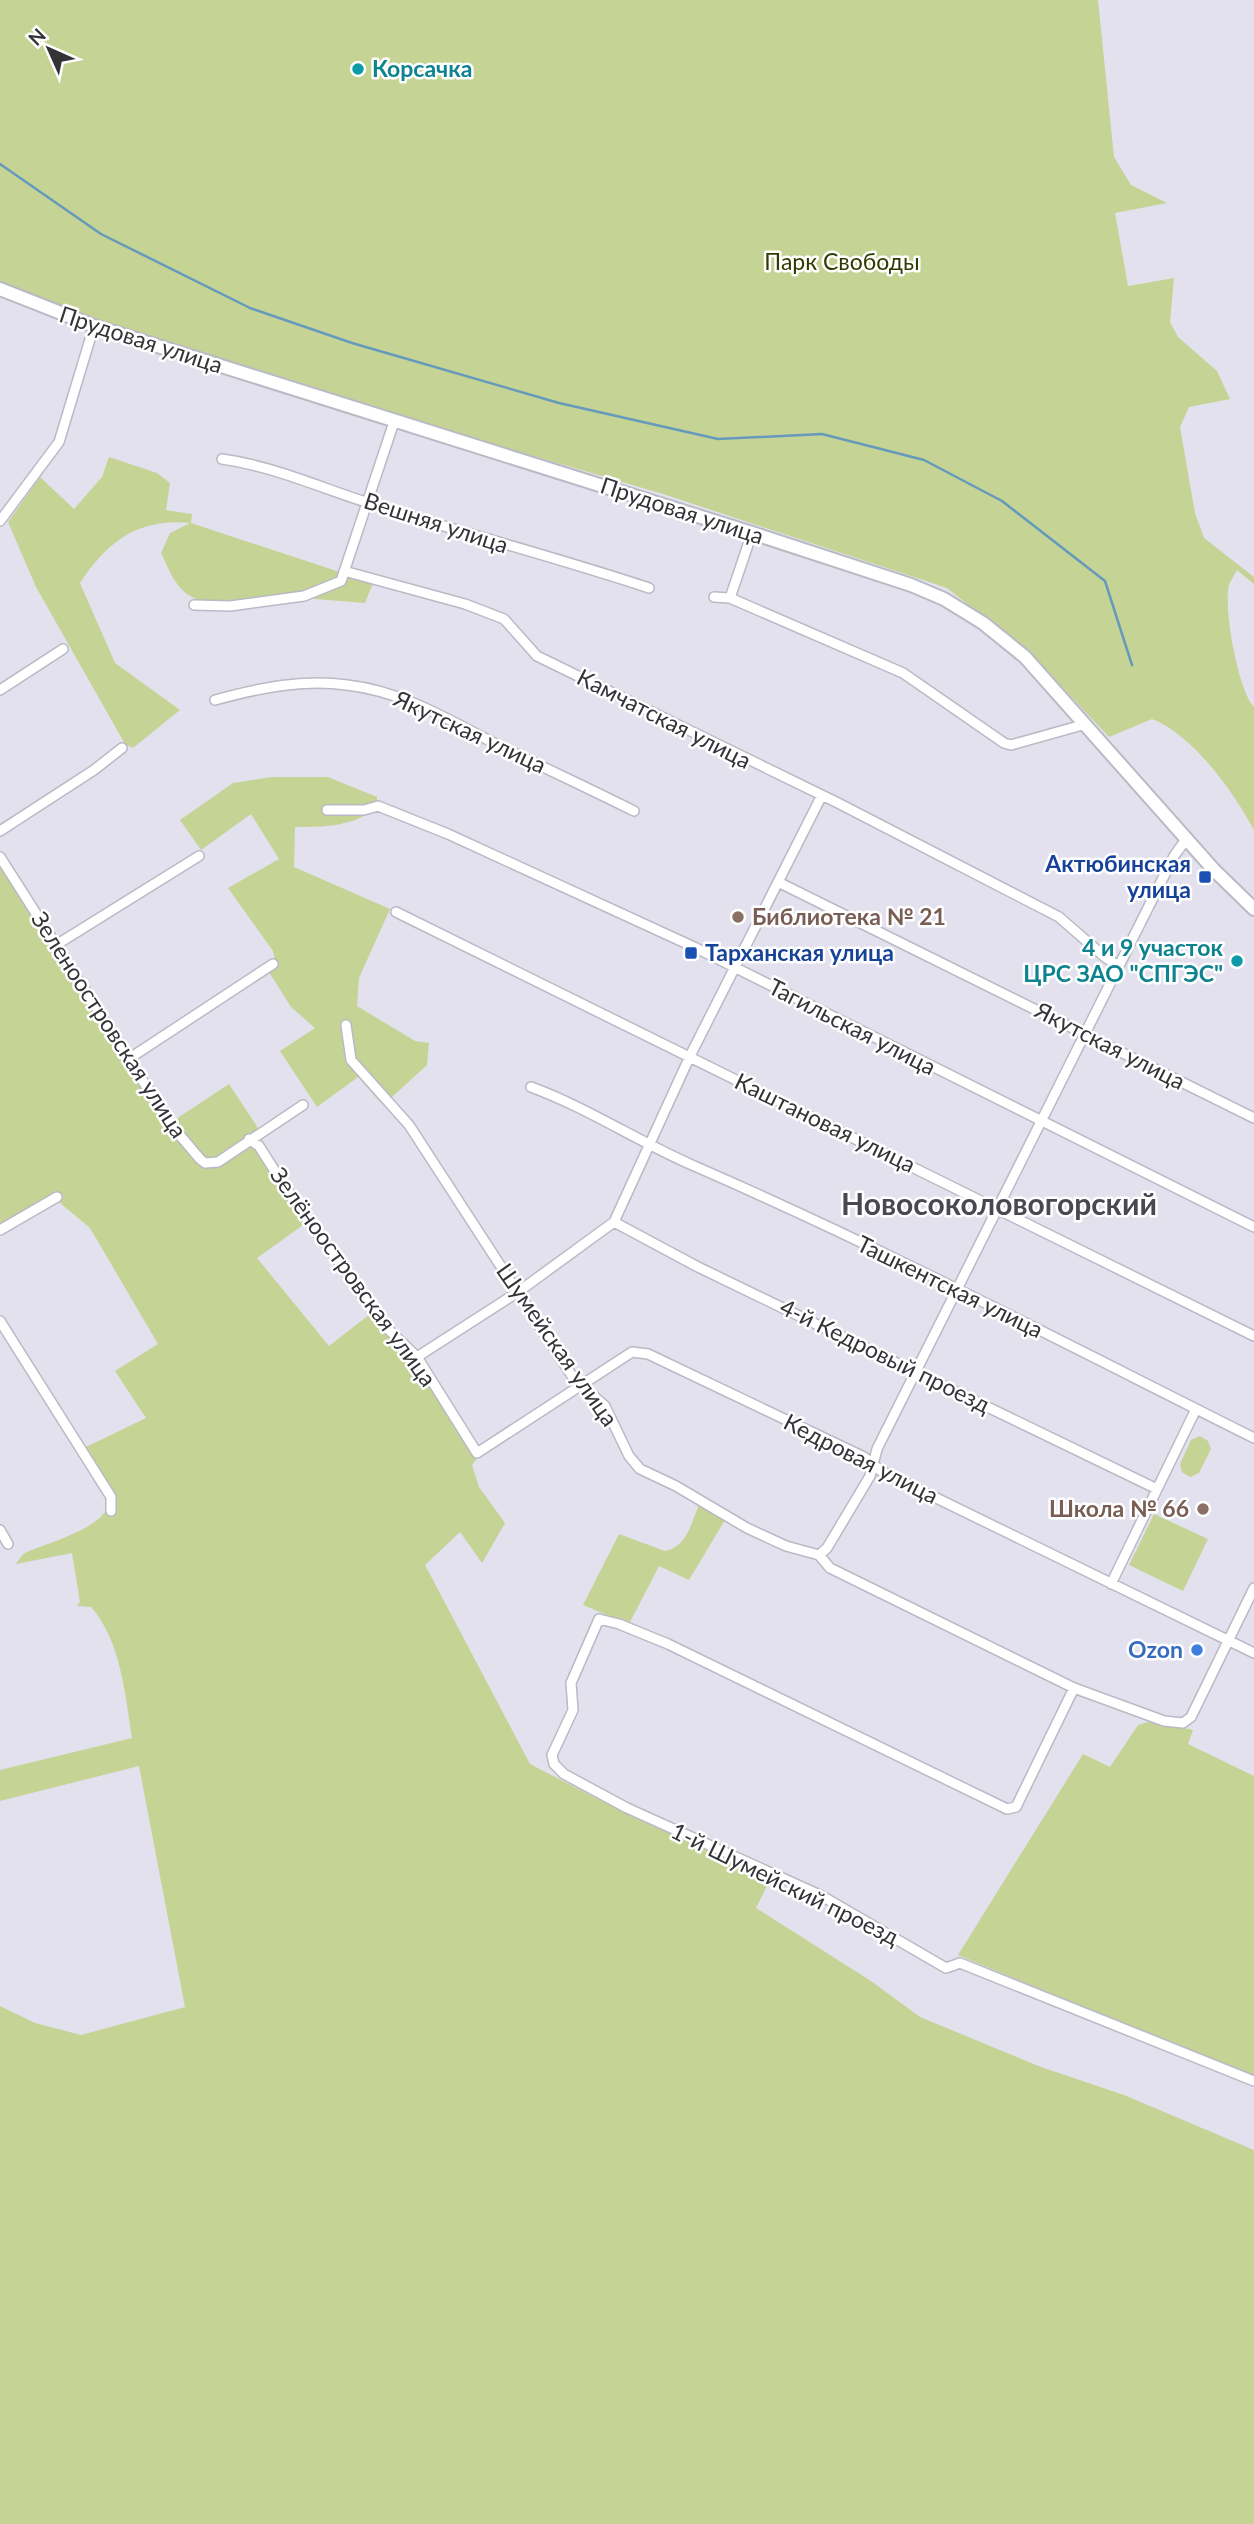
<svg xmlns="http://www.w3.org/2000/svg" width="1254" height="2524" font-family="Lato,sans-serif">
<rect width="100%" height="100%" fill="#e3e1ee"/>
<path fill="#c5d395" d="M0,0h1098l16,157 17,28 36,18 -52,10 13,73 46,-8 -4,44 8,15 39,34 13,28 -41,8 -9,20 15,86 9,25 50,39v7l-17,-14c-2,4 -6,10 -8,15 -6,21 9,106 25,122v123c-21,-39 -61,-95 -102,-111l-43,18 -78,-83 -84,-66 -284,-94 -320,-94 -326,-106 -17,-10z
M109,457l48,16 13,10 -4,27 26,4 -1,9 182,60 -8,20 -50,-4 -8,-7c-26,3 -94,18 -115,5 -17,-9 -23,-28 -31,-44l9,-20 20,-10c-52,-5 -83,19 -110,60l35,80 65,47 -47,38 -8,-4 -89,-157 -28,-65 32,-45 34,32 28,-32z
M272,777h56l49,20 -1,11c-23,19 -53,19 -81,19l-1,40 96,42 -31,69 -2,28 58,35 14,2 -2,22 -36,33 -11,4 -22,-25 -41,30 -37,-56 35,-23 -24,-21 -22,-35 7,-8 -3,-13 -45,-63 51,-29 -28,-45 -50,36 -21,-30 53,-37z
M0,863l161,253 15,3 53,-35 29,44 5,14 47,78 -53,38 72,88 45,-35 40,42 64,104 -6,8 7,22 26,36 -23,40 -22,-31 -35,33 105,199 95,49 75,28 52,28 20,7 -16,32 115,73 49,36 121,50 83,28 130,55v374h-1254v-518l35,17 46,12 104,-28 -46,-241 -139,35v-31l132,-32c-7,-44 -11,-97 -41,-131l-14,-1 3,-4 -8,-49 -56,11c3,-4 6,-10 11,-12 20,-9 85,-26 82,-53l-25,-51 62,-30 -31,-47 43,-27 -68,-116 -31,-26 -59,32z
M1200,1436l8,5 3,8 -12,24 -9,4 -8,-5 -2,-8 11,-24z
M699,1505l26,15 -36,60 -30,-14 -30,58 -46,-19 36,-71 46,17c22,-4 26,-28 34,-46z
M1154,1514l54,25 -25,52 -54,-26z
M1152,1721l41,9 -5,14 66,32v301l-296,-122 125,-201 27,13 28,-42z"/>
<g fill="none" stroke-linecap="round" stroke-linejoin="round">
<path stroke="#659abc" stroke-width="2.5" d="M0,164l101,70 149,74 102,35 207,60 159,36 104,-5 102,26 78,41 103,80 27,84"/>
<defs>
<path id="minor" d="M222,459c51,7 99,29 147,44 93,30 187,54 280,85
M0,521l59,-79 35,-116
M344,571l121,33 39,15 33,37 301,147 221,114 47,41 13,8
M714,597l16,1 173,75 101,70 7,2 75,-21
M730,598l22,-65
M194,605l36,1 74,-10 37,-15 53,-159
M0,690l63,-41
M215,700c44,-12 86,-21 132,-15 53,6 97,32 143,56 48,24 96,46 144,70
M327,810h37l14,-4 70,28 246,113 560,280
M0,831l94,-61 28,-22
M0,857l148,232 24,37 28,33 5,4 13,-1 85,-57
M778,882l476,236
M396,912l858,424
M56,945l143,-89
M346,1025l5,35 58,65 165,254 31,27 24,50 11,13 36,17 71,42 39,18 33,9 11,13 244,120 90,33 19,2 8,-6 63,-129
M130,1058l143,-94
M531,1087c57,21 106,54 161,78 191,83 376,180 562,273
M249,1139l10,7 33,52 95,130 30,29 60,96 155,-101 16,2 216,103 17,14 373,182
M614,1222l84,45 459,222
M0,1230l57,-33
M0,1321l111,176v14
M417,1357l101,-65 96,-70 76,-166 131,-259
M0,1530l8,14
M819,1555l8,-7 43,-72 7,-27 297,-593 13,-18
M1111,1584l85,-175
M1074,1688l-58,119 -9,2 -339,-165 -49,-20 -20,-5 -28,64 2,27 -21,45 2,9 10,10 63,34 193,87 126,73 14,-5 294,118"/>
<path id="secondary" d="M0,289l94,37 658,207 159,52 33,14 39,24 42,34 189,213 40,39"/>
</defs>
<use href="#minor" stroke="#bab9c5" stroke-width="12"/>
<use href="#secondary" stroke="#bab9c5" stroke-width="16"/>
<use href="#minor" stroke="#fff" stroke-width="9"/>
<use href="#secondary" stroke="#fff" stroke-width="12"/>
</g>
<g fill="#0f9aa8" stroke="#fff" stroke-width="2.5">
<circle cx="358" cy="69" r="7"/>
<circle cx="1237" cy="961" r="7"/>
</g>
<g fill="#1a4fb4" stroke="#fff" stroke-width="2.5">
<rect x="1198" y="870" width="14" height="14" rx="3.5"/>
<rect x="684" y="946" width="14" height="14" rx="3.5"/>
</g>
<g fill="#8d6e63" stroke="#fff" stroke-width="2.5">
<circle cx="738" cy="917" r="7"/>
<circle cx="1203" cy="1509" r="7"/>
</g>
<circle fill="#3f7fe0" stroke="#fff" stroke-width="2.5" cx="1197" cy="1650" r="7"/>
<g text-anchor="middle" stroke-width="5" stroke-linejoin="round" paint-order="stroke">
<g font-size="23" font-weight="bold" fill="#0d838f" stroke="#fff" text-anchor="start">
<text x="372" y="77">Корсачка</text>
<text x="1223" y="956" text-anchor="end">4 и 9 участок<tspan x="1223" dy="26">ЦРС ЗАО "СПГЭС"</tspan></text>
</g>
<g font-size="23" fill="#323a00" stroke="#fff">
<text x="842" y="270">Парк Свободы</text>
</g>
<g font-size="23" fill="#343438" stroke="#fff">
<text transform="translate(141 340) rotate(18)" y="8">Прудовая улица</text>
<text transform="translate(682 511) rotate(18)" y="8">Прудовая улица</text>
<text transform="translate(436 523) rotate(18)" y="8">Вешняя улица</text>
<text transform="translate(664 719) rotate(27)" y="8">Камчатская улица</text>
<text transform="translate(470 732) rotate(25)" y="8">Якутская улица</text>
<text transform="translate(109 1025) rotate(57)" y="8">Зеленоостровская улица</text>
<text transform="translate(852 1027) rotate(27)" y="8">Тагильская улица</text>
<text transform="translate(1110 1046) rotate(27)" y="8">Якутская улица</text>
<text transform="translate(825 1123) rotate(26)" y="8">Каштановая улица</text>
<text transform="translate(353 1277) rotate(54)" y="8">Зелёноостровская улица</text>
<text transform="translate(950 1287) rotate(26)" y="8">Ташкентская улица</text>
<text transform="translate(557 1345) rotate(55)" y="8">Шумейская улица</text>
<text transform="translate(885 1356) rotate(26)" y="8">4-й Кедровый проезд</text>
<text transform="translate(861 1459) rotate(27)" y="8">Кедровая улица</text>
<text transform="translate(785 1884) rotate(26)" y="8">1-й Шумейский проезд</text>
</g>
<g font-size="23" font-weight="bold" fill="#164399" stroke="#fff" text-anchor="end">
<text x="1191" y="872">Актюбинская<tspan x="1191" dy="26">улица</tspan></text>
<text x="705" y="961" text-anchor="start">Тарханская улица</text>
</g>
<g font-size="23" font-weight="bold" fill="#785e54" stroke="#fff" text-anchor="start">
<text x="752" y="925">Библиотека № 21</text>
<text x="1189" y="1517" text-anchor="end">Школа № 66</text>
</g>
<g font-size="23" font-weight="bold" fill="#366cbe" stroke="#fff" text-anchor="end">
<text x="1183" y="1658">Ozon</text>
</g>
<g font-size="30" font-weight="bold" fill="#494852" stroke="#fff">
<text x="999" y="1215">Новосоколовогорский</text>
</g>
</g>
<g transform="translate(49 49) rotate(315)" stroke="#ffffff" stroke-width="5" paint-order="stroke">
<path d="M0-5L12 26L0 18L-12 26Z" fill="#343438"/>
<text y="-10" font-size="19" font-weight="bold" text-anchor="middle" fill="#343438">N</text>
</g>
</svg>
